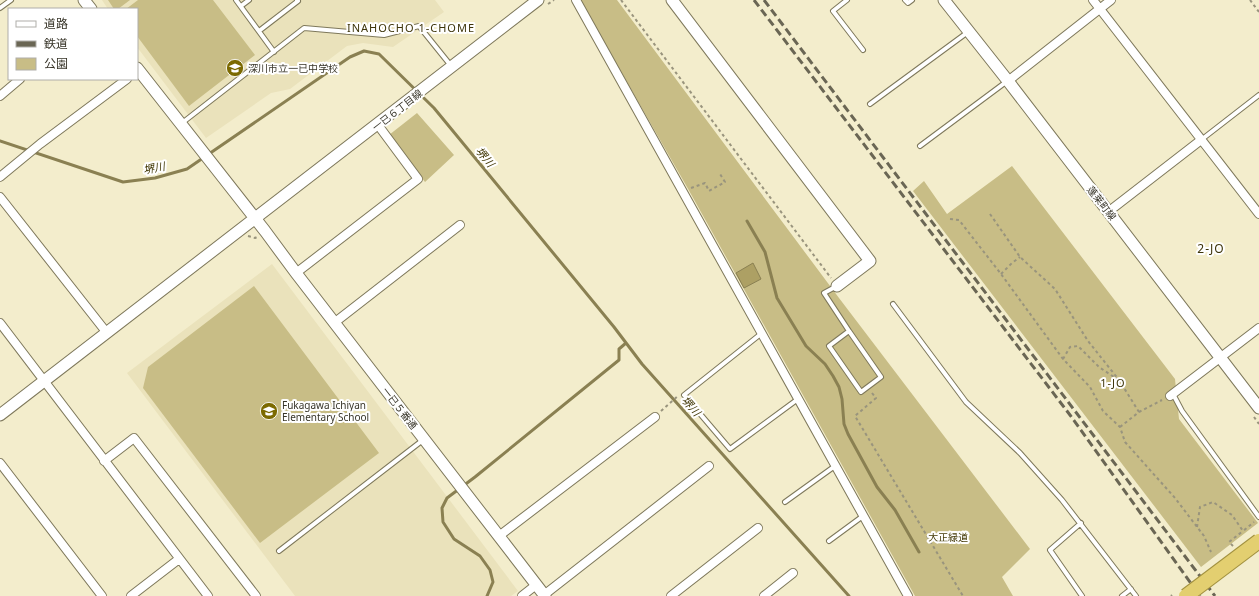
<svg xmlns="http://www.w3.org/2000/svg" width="1259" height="596" font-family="'Noto Sans','Noto Sans JP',sans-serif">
<rect width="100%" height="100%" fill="#f3edcc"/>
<path fill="#eae2bb" d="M102,0h333l9,12 -51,35 -30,-4 -16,3 -57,43 -19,4 -65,45 -69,-91v-38h-29z
M272,264l246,327 -7,5h-216l-168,-223z"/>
<path fill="#c8bd86" d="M108,0h22l-12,9h-4z
M138,0h75l42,55 -66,51 -52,-70v-27h-11z
M580,0h37l222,298 191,251 -28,28 11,19h-98l-228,-409z
M417,113l37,42 -29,27 -36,-47z
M1012,166l163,213 4,40 79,104 -57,44 -288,-376 11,-10 23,33z
M254,286l125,167 -119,90 -117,-155 5,-21z"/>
<path fill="#ada064" stroke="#8a8052" d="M753,263l8,16 -17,9 -8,-15z"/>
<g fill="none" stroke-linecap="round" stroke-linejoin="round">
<path stroke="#8a8052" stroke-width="3" d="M0,141l123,41 32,-4 32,-9 163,-112 14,-6 15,3 55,54 180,219 28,37 207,232
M747,221l18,31 12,46 29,48 19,18 8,12 6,11 3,12 2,25 4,10 29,53 18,23 24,42
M487,596l6,-14 -3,-12 -10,-14 -26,-17 -11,-17 -1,-14 5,-10 28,-21 144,-117v-11l7,-6"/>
<defs>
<path id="service" d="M236,0l38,52
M847,0l-14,11 30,39
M905,0l3,3 4,-3
M241,6l8,-6
M0,8l11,-8
M259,31l39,-30 -1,-1
M870,104l98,-72
M182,123l122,-95 80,7 35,-9 33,41
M1201,140l58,-45
M920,146l86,-64
M837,286l-13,7 25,38 -20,15 32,46 20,-15 -32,-46
M893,304l73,98 54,51 42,47 74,96
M762,333l-78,62 46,54 68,-50
M1173,394l9,17 77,106
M785,502l50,-36
M1081,523l-31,27 32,46
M829,541l34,-25
M279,551l144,-111
M1122,596l9,-7"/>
<path id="minor" d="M576,0l332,596
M1093,0l166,214
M1008,81l103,-81
M0,96l20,-17
M0,177l40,-33 87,-65
M0,197l107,136
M1108,212l93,-72
M296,273l122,-94 -40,-54
M0,323l208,273
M334,323l126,-98
M1170,396l89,-68
M104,461l30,-23 122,158
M0,463l102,133
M499,536l156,-119
M544,595l165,-129
M131,596l48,-37
M522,596l14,-11
M671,596l87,-68
M764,596l29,-23"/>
<path id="tertiary" d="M84,0l7,9
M672,0l198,261 -33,25
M944,0l64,81 251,327
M137,68l128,163 31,42 249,323
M0,415l538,-415"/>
</defs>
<use href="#service" stroke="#7e785b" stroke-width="6"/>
<use href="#minor" stroke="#7e785b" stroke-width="10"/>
<use href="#tertiary" stroke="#7e785b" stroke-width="13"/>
<path stroke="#99947d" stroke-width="2" stroke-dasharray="3 3" stroke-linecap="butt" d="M621,0l210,278
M1250,0l9,12
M548,4l6,-4
M691,188l14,-5 4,8 16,-9 -5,-8
M990,214l30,43 35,32 33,52 31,39 20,32
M950,219l9,1 42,54 62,85 27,28 13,24 17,16 5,15 50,56 29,38 7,16
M248,236l7,2 2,-1
M1001,274l11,-11 8,-6
M1063,359l7,-12 8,-1 21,21 18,12
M872,393l4,5 -21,18 108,180
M661,411l17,-15
M1254,417l5,7
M1120,427l19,-15 23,-12
M1197,527l3,-20 13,-5 19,13 11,16 11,-9
M1233,546l-4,-4 14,-11
M1171,596l1,-1"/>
<use href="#service" stroke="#fff" stroke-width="4"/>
<use href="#minor" stroke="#fff" stroke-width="8"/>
<use href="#tertiary" stroke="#fff" stroke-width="11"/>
<path stroke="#6a6654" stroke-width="3" stroke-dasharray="8 4" stroke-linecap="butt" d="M754,0l316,415 130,181
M764,0l451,596"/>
<defs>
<path id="trunk-bridge" d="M1186,596l73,-55"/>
</defs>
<use href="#trunk-bridge" stroke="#a2913f" stroke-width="16" stroke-linecap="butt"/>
<use href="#trunk-bridge" stroke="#e3cf70" stroke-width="14"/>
</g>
<defs>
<symbol id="school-disc" viewBox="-11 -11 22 22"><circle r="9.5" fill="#7c6a01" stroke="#fff"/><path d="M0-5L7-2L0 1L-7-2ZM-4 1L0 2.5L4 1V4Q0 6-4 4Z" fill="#fff"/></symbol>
</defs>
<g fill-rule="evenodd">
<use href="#school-disc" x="225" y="58" width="20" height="20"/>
<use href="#school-disc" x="259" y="401" width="20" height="20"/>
</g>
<g text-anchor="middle" stroke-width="4" stroke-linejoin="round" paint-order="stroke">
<g font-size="10" fill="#373428" stroke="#fff" text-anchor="start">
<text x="248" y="72">深川市立一已中学校</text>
<text x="282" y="409">Fukagawa Ichiyan<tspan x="282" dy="12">Elementary School</tspan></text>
</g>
<g font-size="10" fill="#373428" stroke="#fff">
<text transform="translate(397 110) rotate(-38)" y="4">一已６丁目線</text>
<text transform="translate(1102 203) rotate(52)" y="4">蓬莱町線</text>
<text transform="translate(400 408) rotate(52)" y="4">一已５番通</text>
</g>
<g font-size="10" fill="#453b09" stroke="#fff">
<text x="948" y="541">大正緑道</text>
</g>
<g font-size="11" letter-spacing="1" fill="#3e350a" stroke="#fff">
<text x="411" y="32">INAHOCHO 1-CHOME</text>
<text x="1113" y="387">1-JO</text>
</g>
<g font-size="11" font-style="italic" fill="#463c0b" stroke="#fff">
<text transform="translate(485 157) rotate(51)" y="4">堺川</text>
<text transform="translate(154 168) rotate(-11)" y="4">堺川</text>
<text transform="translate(691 406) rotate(48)" y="4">堺川</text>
</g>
<g font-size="12" letter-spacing="1" fill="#3e350a" stroke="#fff">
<text x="1211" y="253">2-JO</text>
</g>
</g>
<rect x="8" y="8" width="130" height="72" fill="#ffffff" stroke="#afaea9"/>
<rect x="16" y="21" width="20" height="6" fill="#ffffff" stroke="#afaea9"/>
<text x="44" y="28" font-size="12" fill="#373428">道路</text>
<rect x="16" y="41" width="20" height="6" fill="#6a6654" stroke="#afaea9"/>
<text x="44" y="48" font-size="12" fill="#373428">鉄道</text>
<rect x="16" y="58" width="20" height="12" fill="#c8bd86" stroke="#afaea9"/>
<text x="44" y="68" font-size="12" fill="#373428">公園</text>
</svg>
